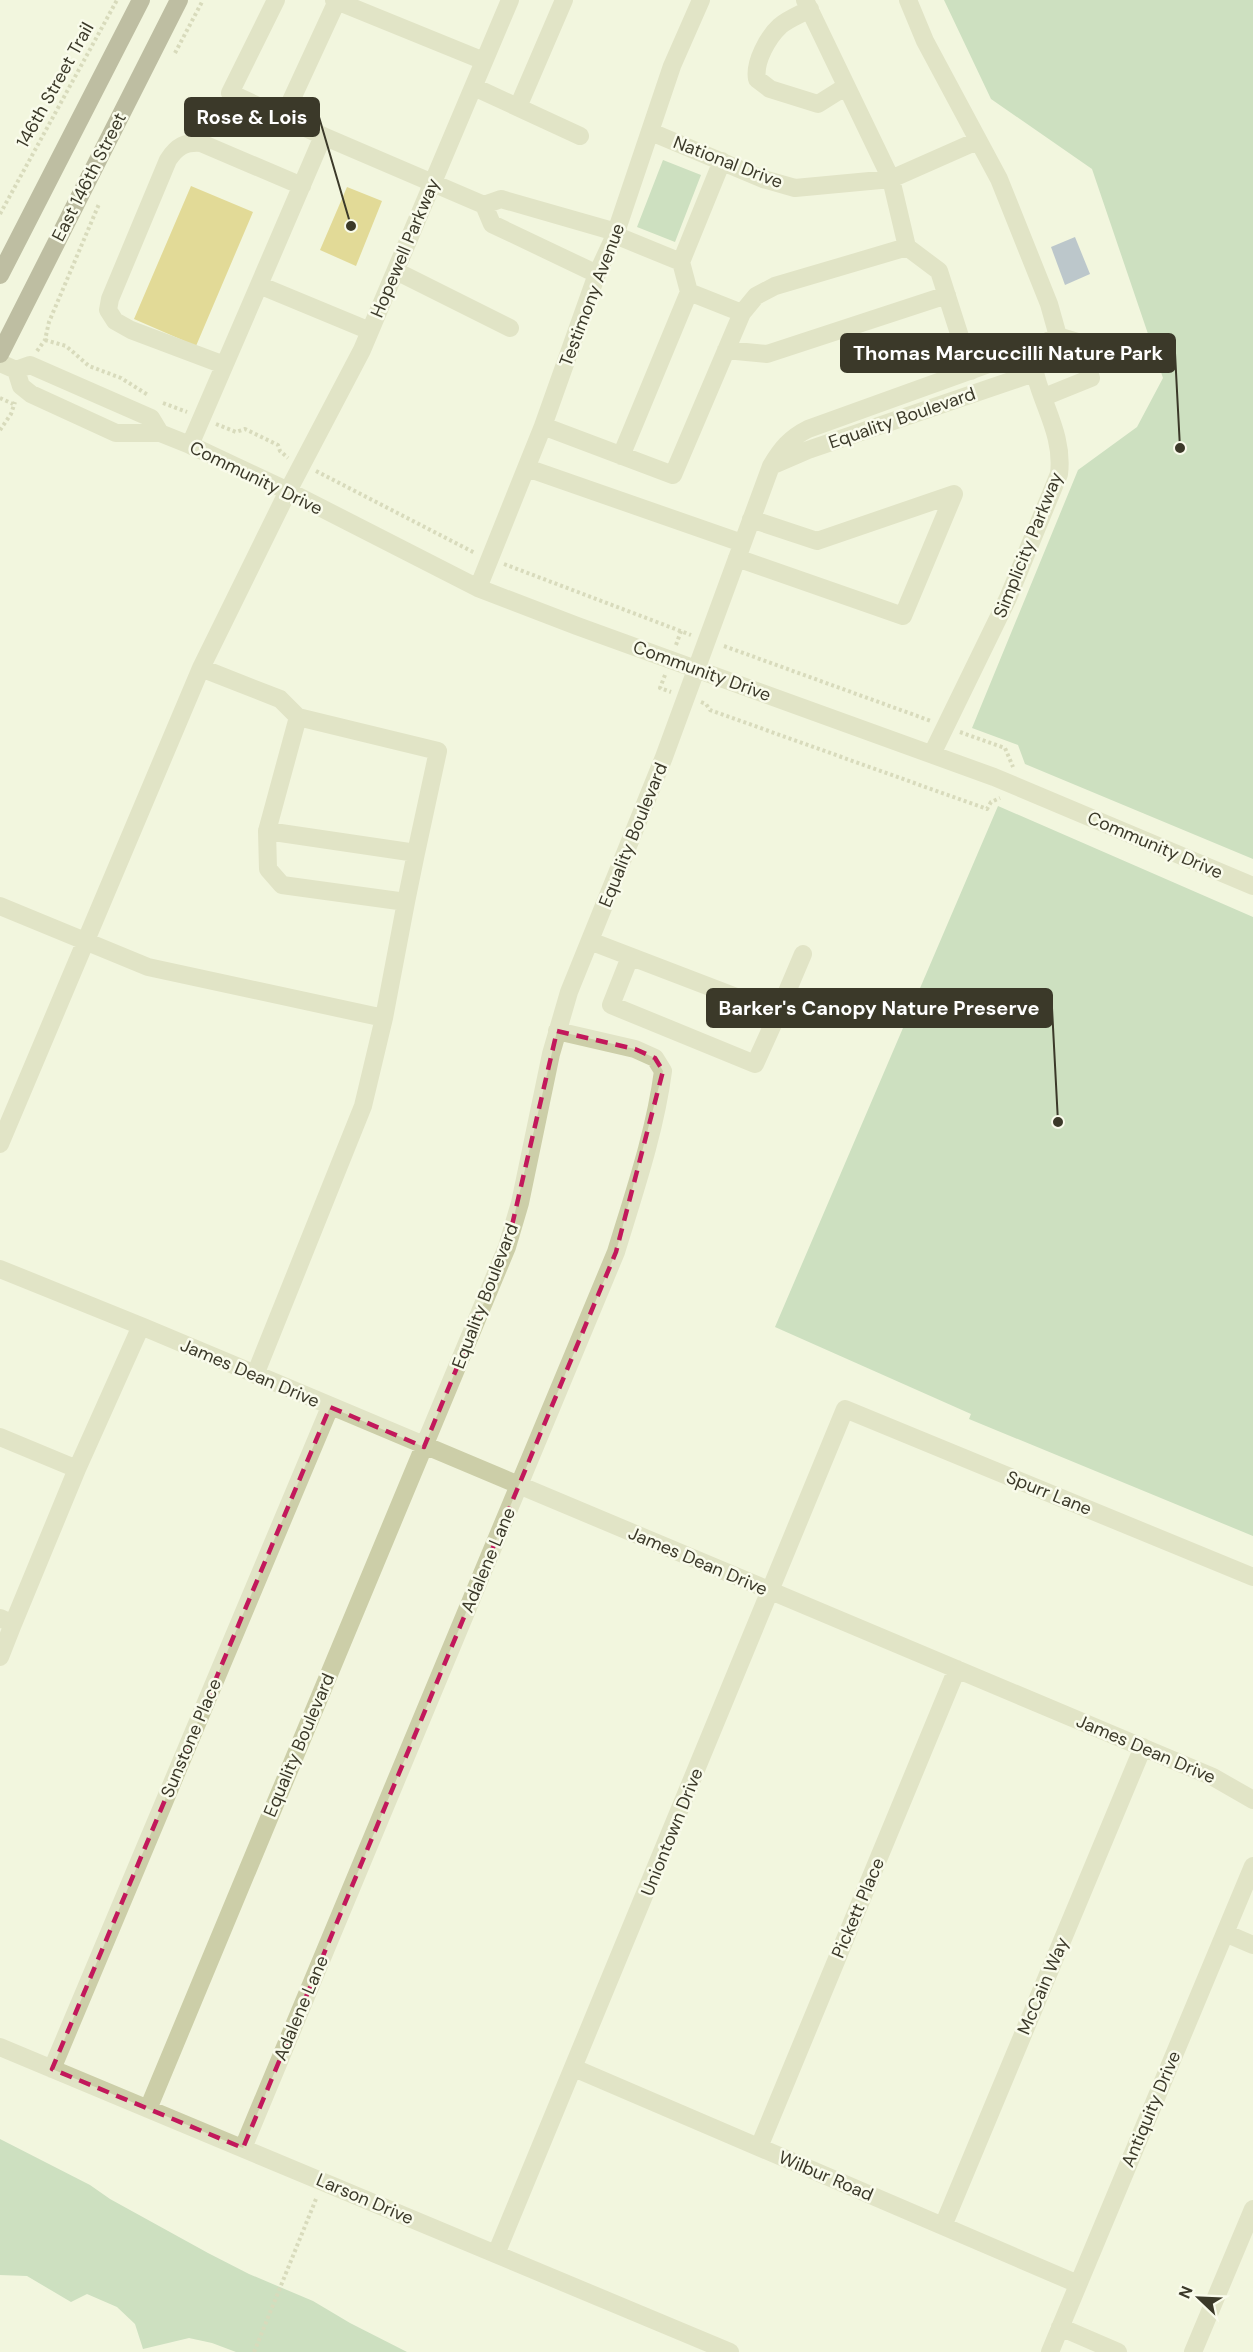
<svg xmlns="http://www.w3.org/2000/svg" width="1253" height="2352" font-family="'DM Sans',sans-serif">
<rect width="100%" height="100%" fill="#f2f5de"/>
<path fill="#9fc59c" d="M944,0h309v859l-228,-95 -7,-19 -46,-17 106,-258 59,-43 26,-49 -71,-209 -101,-70z
M663,160l38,15 -26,67 -38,-15z
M998,806l255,111v619l-284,-117 2,-5 -196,-87z
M0,2139l90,46 20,14 98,54 41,21 64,27 37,22 57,29h-171l-24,-9 -23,-5 -46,11 -8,-25 -18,-17 -30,-13 -16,8 -44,-26 -27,-1z"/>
<path fill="#7a8fb4" d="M1075,237l15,37 -25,11 -14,-38z"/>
<path fill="#cfb941" d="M191,186l62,26 -57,134 -62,-27z
M347,187l35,14 -26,65 -36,-16z"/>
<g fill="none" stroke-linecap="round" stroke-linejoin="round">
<path stroke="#b9ba92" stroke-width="4" stroke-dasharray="3 3" stroke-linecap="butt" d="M175,53l28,-53
M0,214l117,-214
M45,340l21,6 23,20 32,12 27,17
M37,351l8,-11 4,-18 50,-118
M0,398l13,6
M163,403l24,9
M216,424l20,8 9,-3 33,16 2,6 8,7
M0,430l11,-16 4,-12
M316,471l159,82
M504,564l187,71
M676,645l5,-14
M724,646l207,75
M665,675l-5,13 11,4
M701,702l5,2 4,6 277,99 4,-7 9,-4
M960,732l45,16 8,19
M254,2352l62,-153"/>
<path stroke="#cccea8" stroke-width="18" d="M276,0l-46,93 93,43
M334,0l150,61
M810,9c-9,5 -22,10 -30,17 -12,11 -26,36 -23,53l13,10 48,15 27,-17
M474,87l106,49
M518,107l46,-107
M283,118l54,-117
M651,132l112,47 32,9 96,-9 86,-38
M484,205l8,19 105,50
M615,235l66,27 41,-101
M907,247l32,24 32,100
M681,262l8,30 53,21
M396,271l114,57
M370,331l-111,-46 64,-149 161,69 17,-6 115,33
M726,350l41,4 180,-59
M0,363l16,7 14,-5 121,53 9,15
M224,365l-93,-35 -16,-9 -7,-11 2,-11 58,-139c9,-14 17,-18 33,-17l101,43
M16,370l5,16 10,8 85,39h44l30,12 98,46 190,97 99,38 417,151 259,109
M1044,397l47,-19 -13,-36 -20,-6
M543,426l130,49 69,-162 14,-17 19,-10 132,-39 -16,-68 -86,-179
M190,445l69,-160
M621,456l68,-164
M771,466l37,-16 226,-77
M527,468l215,75
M737,558l166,58 51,-122 -137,47 -66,-22
M478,588l65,-162 54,-152 18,-39 57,-169 29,-66
M201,668l79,31 18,18
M932,754l76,-156 51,-124c6,-48 -29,-83 -26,-126
M267,831l31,-114 140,34 -22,102
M0,906l148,61 236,51 -21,88 -108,269
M590,941l188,72 25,-59
M630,957l-19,48 144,59 23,-51
M384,1018l22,-116 -124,-17 -14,-16 -1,-38 149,22 -10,49
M0,1144l201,-476 87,-177 74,-141 148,-350
M0,1269l141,57 -64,143 -77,-32
M141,1326l1072,451 40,23
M0,1618l13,6 64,-155
M0,1657l13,-33
M1225,1933l28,12
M0,2047l730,305
M574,2068l504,216
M52,2069l278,-662
M148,2109l359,-862 13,-44 31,-149 18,-62 95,-235 107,-291c10,-17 19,-28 37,-37l225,-81 25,-12 -9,-32 -50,-125 -74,-138 -17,-41
M759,2147l198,-478
M243,2148l373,-896c18,-59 39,-120 47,-181l-8,-13 -20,-9 -78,-18
M943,2226l200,-479
M496,2254l349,-845 408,168
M1060,2327l58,25
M1050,2352l203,-486
M1193,2352l60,-143"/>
<path stroke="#7e7b59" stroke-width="18" d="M0,275l141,-275
M0,354l179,-354"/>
</g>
<path d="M0 0H1253V2352H0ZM557,1031l78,18 20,9 8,13 -47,181 -373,896 -191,-79 278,-662 94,40 83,-200z" fill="#f2f5de" fill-opacity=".55" fill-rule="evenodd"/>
<path fill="none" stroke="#c2185b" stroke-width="4.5" stroke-dasharray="12 8" stroke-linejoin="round" d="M557,1031l78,18 20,9 8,13 -47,181 -373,896 -191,-79 278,-662 94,40 83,-200z"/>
<g text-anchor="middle" stroke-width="5" stroke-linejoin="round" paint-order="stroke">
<g font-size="18" fill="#3b3929" stroke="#f9fbeb">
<text transform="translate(55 85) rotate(-61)" y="6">146th Street Trail</text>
<text transform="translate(728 162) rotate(21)" y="6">National Drive</text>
<text transform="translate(89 177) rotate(-63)" y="6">East 146th Street</text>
<text transform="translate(405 248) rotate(-67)" y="6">Hopewell Parkway</text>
<text transform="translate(592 295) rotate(-69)" y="6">Testimony Avenue</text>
<text transform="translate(902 418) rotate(-19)" y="6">Equality Boulevard</text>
<text transform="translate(256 478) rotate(26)" y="6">Community Drive</text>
<text transform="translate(1028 545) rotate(-68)" y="6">Simplicity Parkway</text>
<text transform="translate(702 671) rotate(20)" y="6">Community Drive</text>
<text transform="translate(633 835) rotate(-68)" y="6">Equality Boulevard</text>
<text transform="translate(1155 845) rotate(23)" y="6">Community Drive</text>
<text transform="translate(485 1296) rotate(-69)" y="6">Equality Boulevard</text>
<text transform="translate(250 1373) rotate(23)" y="6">James Dean Drive</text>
<text transform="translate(1049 1493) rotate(22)" y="6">Spurr Lane</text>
<text transform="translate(488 1560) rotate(-67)" y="6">Adalene Lane</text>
<text transform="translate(698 1561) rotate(23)" y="6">James Dean Drive</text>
<text transform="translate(191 1738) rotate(-67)" y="6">Sunstone Place</text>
<text transform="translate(299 1745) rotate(-67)" y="6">Equality Boulevard</text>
<text transform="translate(1146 1749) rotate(23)" y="6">James Dean Drive</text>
<text transform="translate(672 1832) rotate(-68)" y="6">Uniontown Drive</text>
<text transform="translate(858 1908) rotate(-67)" y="6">Pickett Place</text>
<text transform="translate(1043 1986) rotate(-67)" y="6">McCain Way</text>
<text transform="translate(301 2008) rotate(-67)" y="6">Adalene Lane</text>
<text transform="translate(1151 2109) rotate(-67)" y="6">Antiquity Drive</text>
<text transform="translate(826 2176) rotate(23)" y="6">Wilbur Road</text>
<text transform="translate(365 2199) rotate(23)" y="6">Larson Drive</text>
</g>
</g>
<path fill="none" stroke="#3b3929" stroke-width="2" d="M351 226L319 117M1180 448L1175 353M1058 1122L1052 1008"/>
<g fill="#3b3929" stroke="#f9fbeb" stroke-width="2">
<circle cx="351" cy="226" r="6"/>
<circle cx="1180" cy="448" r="6"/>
<circle cx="1058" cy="1122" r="6"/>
</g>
<g fill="#3b3929" stroke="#3b3929" stroke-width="2">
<rect x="185" y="98" width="134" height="38" rx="6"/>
<rect x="841" y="334" width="334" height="38" rx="6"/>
<rect x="707" y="989" width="345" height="38" rx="6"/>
</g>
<g font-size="20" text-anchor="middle" font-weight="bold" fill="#fff">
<text x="252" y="124">Rose &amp; Lois</text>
<text x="1008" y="360">Thomas Marcuccilli Nature Park</text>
<text x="879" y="1015">Barker's Canopy Nature Preserve</text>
</g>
<g transform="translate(1199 2298) rotate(293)" stroke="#f9fbeb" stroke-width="4.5" paint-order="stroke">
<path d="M0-4.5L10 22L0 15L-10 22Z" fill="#3b3929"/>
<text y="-9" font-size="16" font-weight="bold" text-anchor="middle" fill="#3b3929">N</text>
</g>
</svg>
